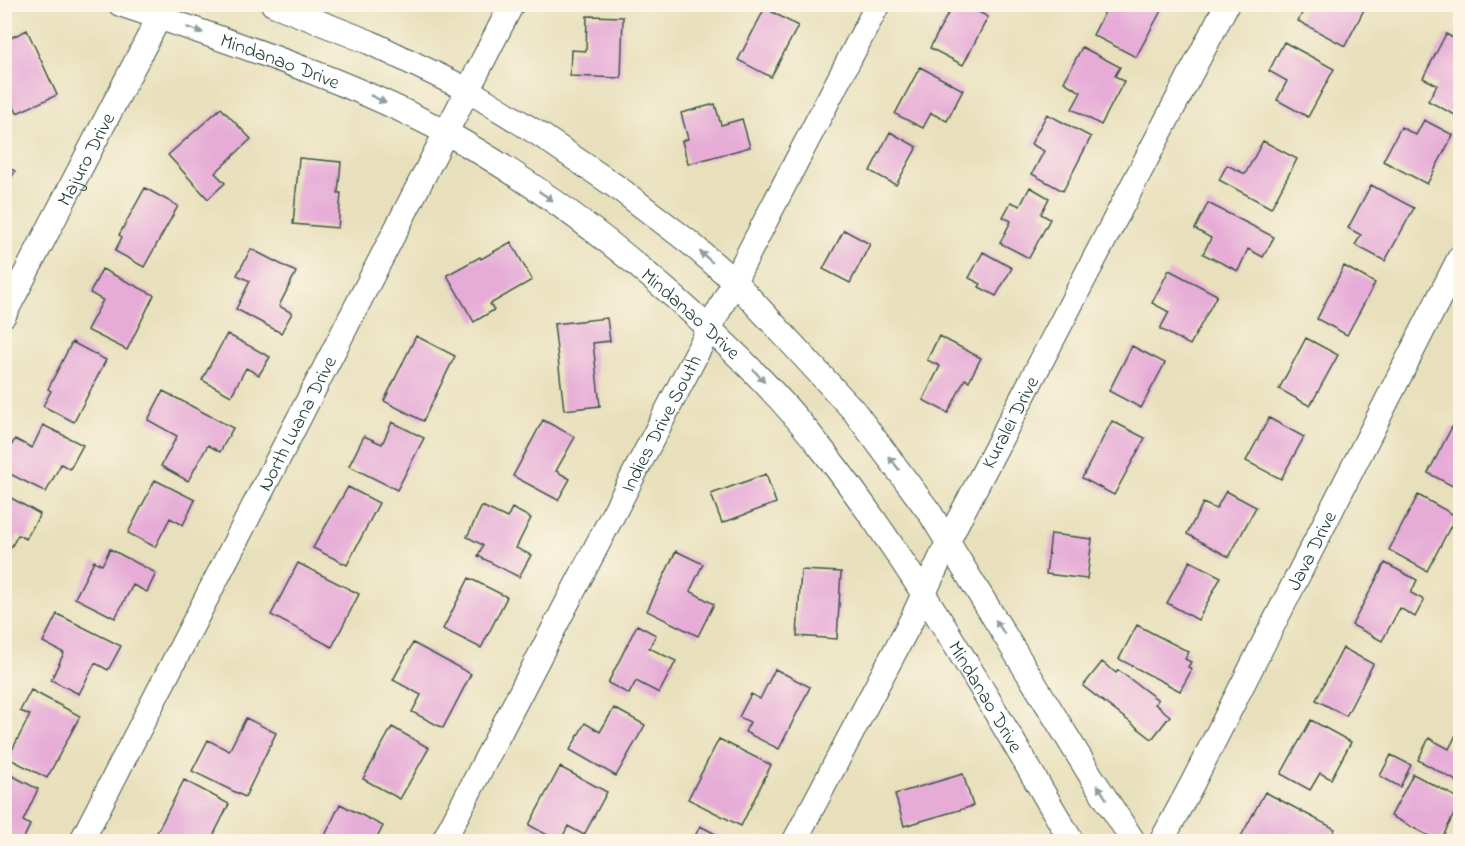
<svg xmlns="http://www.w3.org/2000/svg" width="1465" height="846" font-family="'Indie Flower',sans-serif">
<rect width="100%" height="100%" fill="#fcf5e5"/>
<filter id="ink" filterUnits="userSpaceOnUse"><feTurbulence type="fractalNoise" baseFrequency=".0167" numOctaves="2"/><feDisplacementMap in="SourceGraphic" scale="12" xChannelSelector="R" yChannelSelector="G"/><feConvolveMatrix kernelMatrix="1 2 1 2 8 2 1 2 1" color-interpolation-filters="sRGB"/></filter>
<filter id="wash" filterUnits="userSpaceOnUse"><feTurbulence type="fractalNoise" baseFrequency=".008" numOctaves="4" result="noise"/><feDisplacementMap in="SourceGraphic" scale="24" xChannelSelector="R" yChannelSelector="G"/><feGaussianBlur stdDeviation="1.35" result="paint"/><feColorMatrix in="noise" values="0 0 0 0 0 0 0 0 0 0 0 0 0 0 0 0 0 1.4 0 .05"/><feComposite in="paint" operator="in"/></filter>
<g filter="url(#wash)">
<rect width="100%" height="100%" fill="#e8e0bc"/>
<g id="blocks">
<path fill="#e6acd7" d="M953,4h11l24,13 -25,48 -33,-17z
M1109,4l14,7 4,-7h31l5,3 -27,50 -43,-22z
M1307,4h60l-22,42 -47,-25z
M765,8l33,18 -27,51 -33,-17z
M587,16l36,1 -2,61 -51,-2 1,-26 15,1z
M27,30l30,65 -40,18 -13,-27v-45z
M1446,34l14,8 -1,75 -31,-16 9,-16 -14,-7z
M1284,42l50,27 -26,48 -31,-17 10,-19 -18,-10z
M1082,47l38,20 -5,9 9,5 -23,44 -29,-16 9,-17 -17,-10z
M920,67l43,23 -16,31 -16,-8 -8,15 -28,-14z
M715,104l6,21 21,-6 8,28 -62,17 -6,-23 6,-2 -7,-26z
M221,108l30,31 -36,34 10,10 -17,16 -40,-44z
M1047,114l44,23 -28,54 -31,-17 12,-23 -13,-7z
M1424,120l29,15 -26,49 -44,-23 18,-34 15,8z
M890,132l27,15 -21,38 -26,-14z
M1263,141l34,18 -26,49 -52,-28 8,-15 18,9z
M299,158l42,4 -3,31h3l-3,35 -45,-4z
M4,166l11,5 -11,21z
M1371,185l43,23 -29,53 -30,-16 6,-10 -13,-7z
M1030,187l19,11 -8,16 9,5 -21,39 -29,-15 11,-22 -8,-4 8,-15 9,4z
M145,188l33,18 -34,61 -29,-16 7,-14 -3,-2z
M1208,203l66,34 -11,20 -15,-8 -10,22 -35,-17 8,-16 -16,-9z
M844,230l26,14 -20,39 -27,-14z
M511,242l21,38 -42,24 4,6 -20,12 -27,-47 33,-18 1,2z
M251,249l45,23 -17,34 13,7 -11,20 -45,-24 14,-28 -13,-6z
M983,252l29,16 -16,28 -17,-9 2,-3 -12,-6z
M1344,266l31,17 -28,52 -30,-16z
M102,269l52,26 -27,55 -40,-20 16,-30 -13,-7z
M1169,270l48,25 -27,50 -30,-16 9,-17 -17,-9z
M607,318l3,23 -17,2 7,63 -36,4 -10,-86z
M227,334l43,23 -11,18 -13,-7 -15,28 -29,-16z
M416,336l39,20 -32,65 -39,-20z
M939,336l42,22 -12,23 -4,-2 -17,34 -25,-13 17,-34 -13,-6z
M1306,338l32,17 -28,51 -31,-17z
M72,342l34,18 -32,62 -31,-16 8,-15 -3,-2z
M1132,346l33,17 -24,45 -32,-17z
M163,391l70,37 -13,24 -12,-7 -20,36 -27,-15 16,-30 -29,-16z
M1269,418l35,19 -23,42 -35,-18z
M543,420l32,17 -19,34 14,8 -12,21 -45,-24z
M1112,421l33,17 -31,57 -32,-17z
M392,422l32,16 -27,52 -48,-24 15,-30 18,8z
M43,425l40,20 -13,24 -9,-5 -15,28 -42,-21v-12l11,-20 17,9z
M1452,427l8,4v59l-32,-17z
M766,474l10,29 -54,20 -11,-29z
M155,480l40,20 -12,25 -13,-7 -15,29 -27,-14z
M348,487l31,16 -32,62 -34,-17z
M1226,491l30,16 -27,50 -42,-23 16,-31 13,6z
M4,494l36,20 -14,25 -8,-4 -14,25z
M1418,495l38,21 -29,55 -38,-21z
M482,506l25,12 5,-10 19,10 -15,30 15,7 -12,22 -41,-21 5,-11 -16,-8z
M1051,534l41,5 -5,40 -41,-5z
M110,549l46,24 -9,19 -14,-7 -18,33 -40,-20 19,-37 8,4z
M676,551l27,13 -13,27 24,13 -16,32 -51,-25z
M1190,561l31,16 -23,43 -31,-17z
M298,563l61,31 -27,53 -61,-32z
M1385,563l32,17 -6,13 13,7 -9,17 -15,-9 -18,33 -30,-16z
M801,570l40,2 -4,67 -40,-3z
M469,578l38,19 -26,51 -38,-19z
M57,614l64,32 -13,24 -13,-7 -16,31 -28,-14 13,-27 -21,-11z
M637,625l19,10 -7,13 27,13 -17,32 -23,-12 -7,13 -21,-11z
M1137,625l52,27 -4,7 6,3 -3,5 4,2 -12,22 -61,-32z
M413,643l58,31 -28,54 -31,-16 9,-17 -28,-15z
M1343,648l30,16 -27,52 -30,-16z
M1102,662l14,11 2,-3 40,30 -3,4 15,12 -18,23 -69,-53z
M775,669l35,18 -31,62 -34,-17 5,-10 -11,-5 12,-23 9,5z
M31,690l49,26 -33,62 -39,-20 22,-43 -10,-4z
M614,708l31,17 -29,51 -46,-26 15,-27 15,9z
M246,718l30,15 -31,64 -53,-26 16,-31 21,11z
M1311,720l40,22 -20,37 -11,-6 -10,17 -29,-16z
M392,727l37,21 -29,51 -37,-20z
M1460,727v56l-42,-23 11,-22 20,11z
M719,739l52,26 -30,61 -53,-27z
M1391,755l20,10 -11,22 -20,-11z
M560,767l47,25 -23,43 -16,-9 -8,16 -31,-17z
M7,773l31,16 -15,32 7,4 -8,17h-12l-6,-3v-61z
M963,774l10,32 -69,20 -9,-32z
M1413,774l47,25v3l-20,40 -49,-26z
M184,780l45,24 -19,38h-8l-5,-3 -2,3h-40l-2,-2z
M1265,792l70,37 -7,13h-90z
M340,804l43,22 -8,16h-53z
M700,826l31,16h-49l3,-6 8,4z"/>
</g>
</g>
<g filter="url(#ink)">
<use href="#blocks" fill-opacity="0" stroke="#3d5548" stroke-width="1.5"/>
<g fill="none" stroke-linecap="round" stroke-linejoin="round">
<defs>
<g id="street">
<path id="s1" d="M120,4c110,38 222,73 325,128 78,43 152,98 219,156 59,51 114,104 161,165 94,121 169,257 247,389"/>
<path d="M273,4l96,38 99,48 74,46 79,54 69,53 45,39 119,129 76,102 161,263 43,66"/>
<path id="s2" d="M4,315l162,-311"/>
<path id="s3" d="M81,842l431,-838"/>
<path id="s4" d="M443,842l435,-838"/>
<path id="s5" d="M794,842l117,-221 46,-98 270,-519"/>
<path id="s6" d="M1161,842l30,-56 269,-529"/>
</g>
</defs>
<use href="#street" stroke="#3d5548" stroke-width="26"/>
<use href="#street" stroke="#fff" stroke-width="24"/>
</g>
<defs><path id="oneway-solid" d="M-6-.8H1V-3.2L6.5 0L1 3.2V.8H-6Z" transform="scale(1.5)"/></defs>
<g fill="#8f9e9a">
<use href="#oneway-solid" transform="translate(195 30) rotate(19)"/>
<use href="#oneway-solid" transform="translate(378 99) rotate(25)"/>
<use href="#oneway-solid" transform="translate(546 196) rotate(34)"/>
<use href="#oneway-solid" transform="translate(706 257) rotate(-139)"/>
<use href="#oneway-solid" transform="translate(759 376) rotate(48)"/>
<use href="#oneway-solid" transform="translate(894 463) rotate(-127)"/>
<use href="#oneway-solid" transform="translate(1000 627) rotate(-122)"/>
<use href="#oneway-solid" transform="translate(1102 792) rotate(-123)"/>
</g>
</g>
<g text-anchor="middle" stroke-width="4.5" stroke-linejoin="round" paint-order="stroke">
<g font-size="20" fill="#1f3d34" stroke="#fcf5e5">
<text dy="7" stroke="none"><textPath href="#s1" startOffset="170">Mindanao Drive</textPath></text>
<text dy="7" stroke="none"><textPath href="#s2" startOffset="176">Majuro Drive</textPath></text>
<text dy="7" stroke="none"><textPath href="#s1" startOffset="656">Mindanao Drive</textPath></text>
<text dy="7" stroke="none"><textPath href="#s3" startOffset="471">North Luana Drive</textPath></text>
<text dy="7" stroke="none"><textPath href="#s4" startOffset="472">Indies Drive South</textPath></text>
<text dy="7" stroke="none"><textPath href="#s5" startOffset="472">Kuralei Drive</textPath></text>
<text dy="7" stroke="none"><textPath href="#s6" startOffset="328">Java Drive</textPath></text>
<text dy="7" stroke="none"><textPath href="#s1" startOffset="1142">Mindanao Drive</textPath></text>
</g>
</g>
<rect width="1465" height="846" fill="none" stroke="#fcf5e5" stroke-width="24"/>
</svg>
